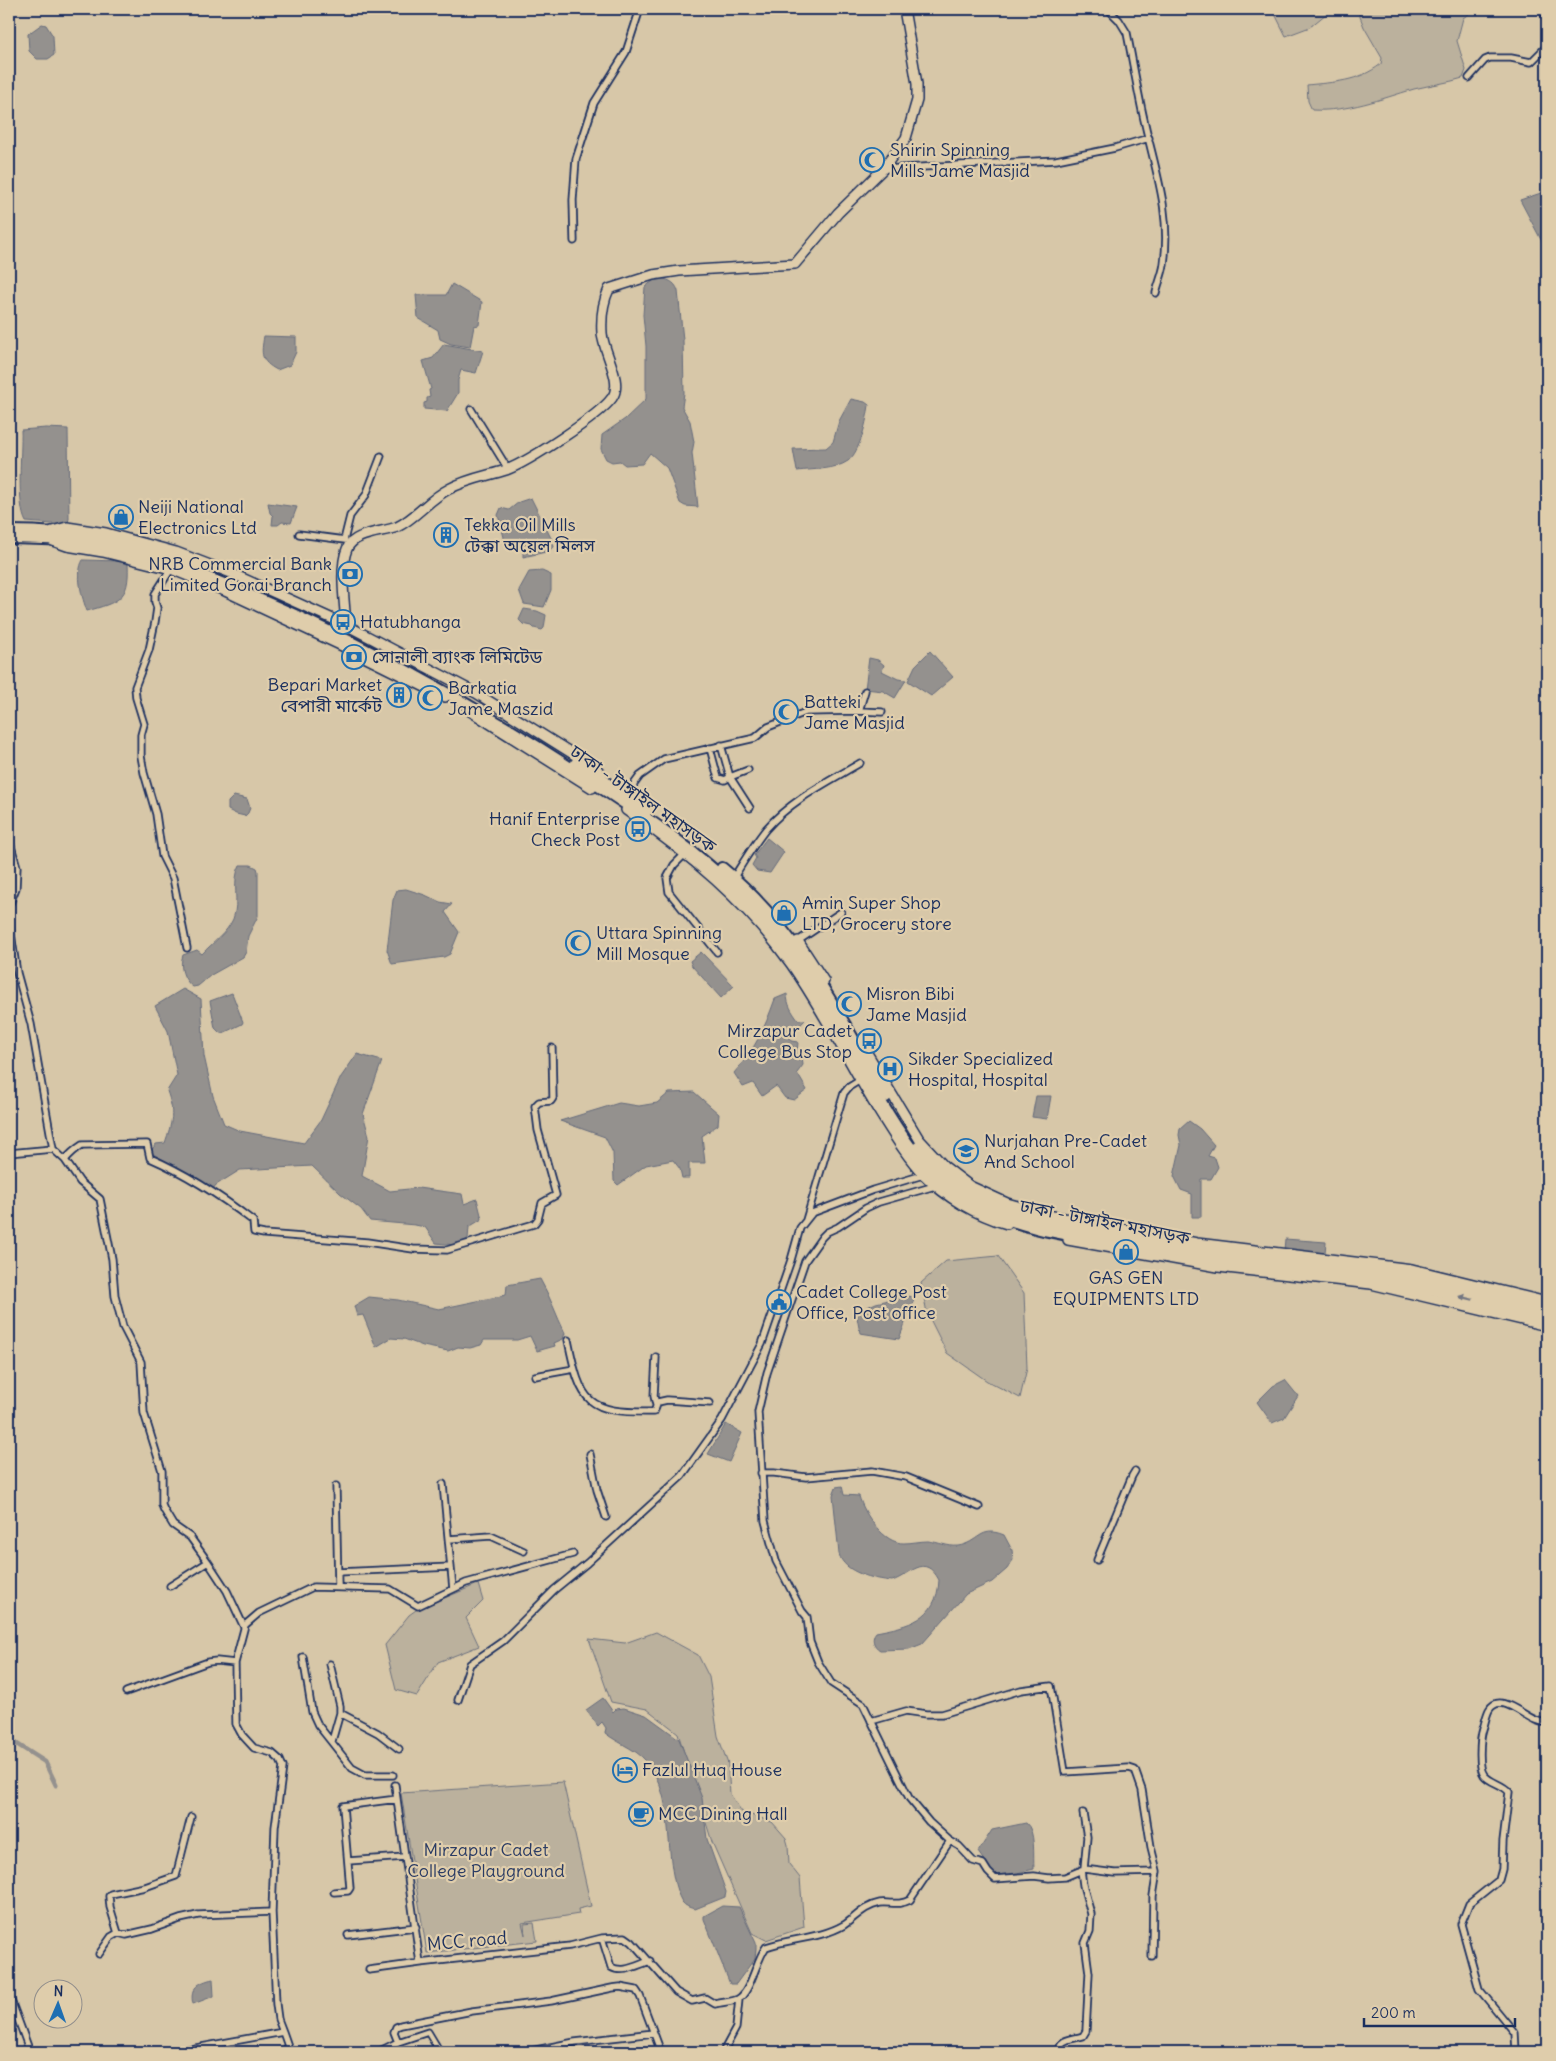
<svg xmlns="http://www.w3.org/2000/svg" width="1556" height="2061" font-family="Delius,'Noto Sans Bengali',sans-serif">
<rect width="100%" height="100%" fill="#d7c7a8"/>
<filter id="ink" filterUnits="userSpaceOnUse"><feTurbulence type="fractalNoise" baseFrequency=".02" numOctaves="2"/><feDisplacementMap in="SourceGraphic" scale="10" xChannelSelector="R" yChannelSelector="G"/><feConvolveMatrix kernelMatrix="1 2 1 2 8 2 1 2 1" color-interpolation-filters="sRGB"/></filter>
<g filter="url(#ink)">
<path fill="#bbb19d" stroke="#6b707e" d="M1276,9h56l-22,18 -24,9 -10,-20z
M1357,9h119l-13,9 -6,23 9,29 -3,8c-16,5 -33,7 -49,11 -33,10 -67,23 -102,21l-4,-9 -1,-16c27,-3 51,-3 74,-21l1,-6 -18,-31z
M998,1256l26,37 3,75 -7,30 -33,-17 -40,-28 -20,-40 -6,-30 25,-22z
M478,1584l5,17 -17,17 13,28 -41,16 -21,34 -21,-6 -11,-45 24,-30 7,-5z
M656,1632l42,23 11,22 9,59 10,28 2,30 12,18 30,10 14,16 2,7 1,19 11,14 4,49 -38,13 -14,-7 -40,-91 -34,-109 -31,-24 -36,-7 -22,-63 36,4z
M563,1782l28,124 -13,3 1,5 -57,9 3,12 -1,-11 10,-1 3,18 -110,12 -26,-160z"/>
<path fill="#94918e" stroke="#646a7b" d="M42,24l4,1 7,11 1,19 -6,4h-11l-8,-8 -1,-17z
M1547,191v60l-27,-51z
M657,278c10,1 18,3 21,13l5,49 1,53 -2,14 8,14 4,21 -2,11 6,54 -13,-1 -5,-3 -13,-35 -17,-15 -8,11 -17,1 -5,-4 -8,1 -6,-3 -5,-10 1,-14 23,-16 21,-20v-53l-3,-31 2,-28z
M452,284l30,18 -3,23 -5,1 -4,21 -19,-3 -11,-5 -2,-9 -20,-12 -2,-23h30z
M264,336l32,1v15l-6,13 -13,5c-17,-9 -16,-16 -13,-34z
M444,344l39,7 -7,22 -15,-3 -3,10v13l-11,18 -23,-2v-6l3,-1v-4l3,-1 -1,-7 2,-1 -8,-28 10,-3z
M851,399l14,3 4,3c-2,15 -9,47 -21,56 -13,9 -35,8 -51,10l-4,-22 33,-1 7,-6 6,-21z
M46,428l22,1 1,90 -2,6 -41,-3c-10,-18 -4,-70 -5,-92z
M531,498l21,42 2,7 -8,5 -23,5v-16h-18l-7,-26 3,-7 8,2 10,-8z
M268,503l29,4 -6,16 -9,-1 -4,3h-6l1,-9 -3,-3z
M83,560l37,1 8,3c2,36 -10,38 -41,47 -5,-13 -12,-38 -4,-51z
M542,571l9,4v15l-7,17 -20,-3 -5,-14 10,-18z
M524,609l13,2 9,4 -2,13 -2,2 -8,-2 -2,-2 -9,-2 -4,-4z
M930,651l23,26 -22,19 -23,-15 7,-15z
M869,658l9,2 6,5 -2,6 16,8 8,1 -11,18 -12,-7 -18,-2z
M234,796l13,3 3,9 -2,5 -3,3 -9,-2 -8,-4v-8z
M767,838l17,14 -14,21 -13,-2 -5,-6 4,-7 -2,-3z
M240,865h11l6,3 1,3v45l-10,20 -2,16 -3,5 -32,18 -13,11 -5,1c-10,-7 -14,-21 -10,-32l14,-5 5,4c10,-11 25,-21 31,-35 7,-17 -2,-38 7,-54z
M406,889l19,6 15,7 12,2 -7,8 14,20 -9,22 -6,3 -52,7 -5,-14 6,-50 4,-10z
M701,952l33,34 -13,12 -29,-32 -2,-5z
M183,989l18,10 3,57 9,40 11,28 16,7 64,12 17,-23 20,-43 16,-23 25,7 -19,53 6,22 -7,40 28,15 28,-3 44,6 2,10 13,-5 5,20 -13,8 -1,12 -13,6 -19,-2 -11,-16 -10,-2 -45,-4 -9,-12 -21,-16 -28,-27 -72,4 -24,15 -3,4 -63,-37 6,-8 9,-1c7,-21 10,-30 2,-52l10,-16 -9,-44 -13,-25z
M232,993l11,29 -1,2 -19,9h-3l-5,-5 -5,-27z
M787,994c0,10 5,18 11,26h7l-16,17 2,4 7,1 -1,10 5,5 1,8 -6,8 10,17 -13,10 -9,-2 -9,-12 -14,10 -9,-13 -10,4 -9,-14c21,-24 30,-43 41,-74z
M694,1092l25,22 -1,11 -16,11 3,27h-16v15h-7l-2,-9 -7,-9 -27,5 -28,20 -4,-4 -1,-28 -8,-16 -45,-16 59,-18 20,3 18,-3 12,-10z
M1036,1096h15l-4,23 -15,-2z
M1189,1121l11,8 14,16 -6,11 7,2 3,9 -7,12h-10v38h-9v-23l-11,-4 -7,-14 7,-31 -2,-10 1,-6z
M1285,1239l41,3 -1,11 -41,-3z
M540,1279c10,17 16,36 25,54l-2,6 -9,4 1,3 -18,5 -7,-15 -13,4h-33l-3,5 -11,3 -12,-1 -10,4 -25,-5 -19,-7 -13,-1 -15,9 -13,-32 -6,1 -3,-10 15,-9 29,3 41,9 67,-14 1,-10z
M906,1296l9,1 -16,42 -39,-6 -4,-21 20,-9z
M1285,1380l13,16 -14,22 -12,5 -15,-21 16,-16z
M726,1424l16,9 -13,29 -21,-8z
M842,1486l2,9 15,1c5,18 25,48 45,47 8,0 16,-2 24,-2 10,1 20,6 30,5 21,-3 22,-21 46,-11l8,15 1,10 -6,9 -15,13 -26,12 -44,50 -13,5 -29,1c-7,-4 -9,-12 -4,-18 32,-6 61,-12 63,-52 -15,-28 -28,-5 -47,1 -18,-2 -48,-8 -53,-27l-6,-59 3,-8z
M603,1698l10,14 3,-3 8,-1 22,7 33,24 23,59 5,41 19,53 -1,5 -30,12c-5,-1 -10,-3 -13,-7 -16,-28 -10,-78 -20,-110 -2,-8 -7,-17 -11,-24 -10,-18 -31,-23 -46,-35l1,-5 -4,-6 -4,4 -12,-16z
M1026,1823c10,8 7,33 8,46l-17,4 -23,2 -16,-23 14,-22z
M722,1906l17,1 17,36v6l-1,9 -19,26h-6l-26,-65v-3z
M213,1979l1,17 -21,8c-4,-16 6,-22 20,-25z"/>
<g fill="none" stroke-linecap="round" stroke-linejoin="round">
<path stroke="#94918e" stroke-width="5" d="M9,1739l36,23 11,23"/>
<defs>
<path id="minor" d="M1108,9l11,11 8,13c6,30 11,61 18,91 11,49 26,89 19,140 -1,9 -6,20 -8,29
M1543,9l4,13
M1469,78l16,-18 5,-2h21l20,4 16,-16
M883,169l173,-9 59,-12 34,-10
M574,241l-1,-41 3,-41 18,-56 32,-51 14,-43
M471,409l37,60
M299,534l46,6
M344,540l6,-24 16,-21 15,-39
M171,569l-16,25v8l2,6 -2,14 -6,28 -14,37 1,11 8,26 -3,11v21l3,17 12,41 6,42 11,22 14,70
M865,691l-6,20 23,1
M710,748l8,30 7,2 5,-3 -9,-32
M748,770l-18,7 20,31
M626,795l14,-19 24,-17 91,-21 13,-11 38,-15 53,-1
M9,839l8,28 -1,21 -7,18 1,21 7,46 14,51 22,125 12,11 15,22 20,17 12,60 3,37 8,31 18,35 3,51 18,58v34l2,5 9,15 17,12 18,25 19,29 17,36
M686,853l-12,12 -7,13 2,14 48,60
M734,877c10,-16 20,-33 32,-48 25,-29 62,-47 94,-66
M795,943l46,-31
M9,1153l44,-4
M65,1160c5,-6 11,-11 17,-15l65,-1 3,14c37,16 72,39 103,63l1,11 10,2 103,8 46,7 34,1 87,-26 4,-5 4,-16 14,-8 -18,-65 -3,-24 4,-4 12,-1 2,-3 -1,-50
M935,1186l-56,16 -13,6 -28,19 -11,5 -5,5 -17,24 -38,112 -9,39 7,109 11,40 26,50 5,6 3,25 8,20 13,21 32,21 46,94 20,24 21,19 9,5 14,15 10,3 5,8 7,7 39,-3 15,2 16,-1 19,-8 31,4 42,-1
M806,1220l38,-127 5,-6 13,-8
M568,1340c13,64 19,73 86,72l4,-10 9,-2 43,3
M535,1376l39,-7
M656,1405l-2,-9 2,-39
M590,1454l7,36 9,27
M761,1473h13l32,4 66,-6 34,6 73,30
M443,1484l10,105
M336,1486l2,101
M449,1539l42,-3 33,15
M1097,1560l35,-84 3,-5
M338,1572l113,-5
M170,1586l38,-24
M303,1657l9,55 6,13 34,43 13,7h28
M330,1664l10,42v7l-8,28
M126,1692l82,-30 9,-1 18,2
M458,1700l12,-36 33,-23 51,-51 33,-27 95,-87 40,-56 40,-76 29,-84 9,-32 12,-15 61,-23 50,-15
M340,1713l38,20 21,16
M871,1721l35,-10 20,3h16l79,-24 30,-4 14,86 64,-4 6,2 7,20 9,57 6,24 -4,25 -1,60
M395,1785l25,178 150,-17 32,-8 23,-1 7,5 44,50 16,9 13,-3 10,6c7,-2 17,-2 23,-5 13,-7 18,-39 28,-52 25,-9 54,-8 78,-22 12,-8 20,-19 36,-22 11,-1 18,3 30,-3l40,-59
M1083,1813l4,24 -3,32
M348,1861l57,-4
M334,1892l14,-1 2,-3 -7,-82 54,-7
M118,1933l-8,-26 -1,-11 2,-2 34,-7 31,-11 15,-59
M348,1935l68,-8
M602,1938l9,29c12,7 26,-2 39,-6
M99,1954l12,-17 7,-4 8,2 26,-6 28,-10 18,-4 74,-3
M369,1970l51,-7
M9,1995l21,57
M283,2032l7,20
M398,2042l-4,-10 2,-5 5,-2 71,-14 79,-10 61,-13 8,-1 16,3 4,6 21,56
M174,2052l109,-20 -5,-13 -2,-15 -4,-92 3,-85 8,-60 -3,-7 -8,-7 -18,-5 -12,-13 -6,-11 -1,-61 10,-38 14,-12 54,-26 77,2 28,17 48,-23 107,-29
M378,2052l20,-10 30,-10 12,20
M526,2052l49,-10 79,-9
M723,2052l13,-24 3,-29
M1058,2052c2,-14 13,-12 25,-16l3,-5 3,-58 -4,-30 5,-12 1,-17 -8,-29 -2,-15
M1516,2052l-1,-19 -36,-44 -18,-65 8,-20 30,-24 3,-11 1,-28 6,-49c-6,-8 -19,-9 -25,-17 -6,-8 -4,-37 -1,-46 2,-6 3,-13 6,-19 13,-22 41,16 58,12"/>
<path id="secondary" d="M52,531l15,-4 39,6 70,19 55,21 115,52 130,68 121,76 8,11
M53,541l14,5 36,6 68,17 54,22 113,53 107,53
M346,625c-1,-20 -7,-57 1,-76 7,-17 35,-16 50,-22 19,-9 32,-28 52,-38 18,-10 38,-13 57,-19 22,-8 93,-54 106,-72 12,-16 -9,-46 -10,-65 -1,-15 1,-31 7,-44l44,-14 26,-4 116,-7 43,-51 45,-44 23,-31 11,-38v-16l-13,-75
M470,711l122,77
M626,810c62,43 121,92 165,154 32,46 58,98 87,146 14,22 28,46 46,65 22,23 53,40 83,49
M798,941l26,40
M861,1043l58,96 25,27 26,20 37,17 46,13 144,27 215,26 135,33
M1068,1240l150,27 153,17 176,42"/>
<path id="trunk" d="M9,531c68,0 130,12 194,37
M9,538c39,1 79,1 117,12 59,16 113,40 169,65 99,46 193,99 285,159 68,44 137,89 190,152 40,49 69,107 102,161 25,42 49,84 91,111 48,31 109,38 165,46 41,7 83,15 125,20 39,6 78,8 117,14 60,8 118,27 177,39
M576,763l72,47
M722,868c74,60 118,148 164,229
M918,1147l18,20 23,19 30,18 39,14 60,12 125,21 194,24 140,34"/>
</defs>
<use href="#minor" stroke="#1b2f5e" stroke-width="9"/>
<use href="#secondary" stroke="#1b2f5e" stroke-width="12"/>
<use href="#trunk" stroke="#1b2f5e" stroke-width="14"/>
<use href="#minor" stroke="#dfcdab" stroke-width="5.5"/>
<use href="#secondary" stroke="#dfcdab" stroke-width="9"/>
<use href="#trunk" stroke="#dfcdab" stroke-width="10"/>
</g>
<defs><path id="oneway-solid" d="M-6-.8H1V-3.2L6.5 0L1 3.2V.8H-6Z" transform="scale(1.25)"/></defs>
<use fill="#737681" href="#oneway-solid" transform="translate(1466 1298) rotate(-166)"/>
</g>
<defs>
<symbol id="mosque-ring" viewBox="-11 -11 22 22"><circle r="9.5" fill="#dfcdab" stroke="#1f6fb2" stroke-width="1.5"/><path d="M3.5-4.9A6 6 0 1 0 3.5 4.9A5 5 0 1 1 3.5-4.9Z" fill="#1f6fb2"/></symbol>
<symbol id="shop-ring" viewBox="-11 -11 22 22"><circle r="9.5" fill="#dfcdab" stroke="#1f6fb2" stroke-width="1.5"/><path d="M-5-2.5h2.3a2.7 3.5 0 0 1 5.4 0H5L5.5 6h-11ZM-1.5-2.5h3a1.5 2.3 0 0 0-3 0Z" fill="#1f6fb2"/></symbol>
<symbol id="building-ring" viewBox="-11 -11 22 22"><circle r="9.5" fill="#dfcdab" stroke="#1f6fb2" stroke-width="1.5"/><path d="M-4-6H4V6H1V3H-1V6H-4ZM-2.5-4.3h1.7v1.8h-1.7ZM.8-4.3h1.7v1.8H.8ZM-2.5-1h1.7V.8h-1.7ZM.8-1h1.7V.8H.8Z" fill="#1f6fb2"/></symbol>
<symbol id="bank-ring" viewBox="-11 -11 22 22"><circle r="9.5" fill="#dfcdab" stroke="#1f6fb2" stroke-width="1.5"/><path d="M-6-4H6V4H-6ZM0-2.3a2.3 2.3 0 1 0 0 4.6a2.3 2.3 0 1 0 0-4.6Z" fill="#1f6fb2"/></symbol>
<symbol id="bus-ring" viewBox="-11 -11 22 22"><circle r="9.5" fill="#dfcdab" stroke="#1f6fb2" stroke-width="1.5"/><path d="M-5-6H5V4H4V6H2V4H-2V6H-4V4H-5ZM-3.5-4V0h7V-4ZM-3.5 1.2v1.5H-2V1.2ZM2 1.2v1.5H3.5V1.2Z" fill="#1f6fb2"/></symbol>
<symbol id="hospital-ring" viewBox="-11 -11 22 22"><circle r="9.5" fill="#dfcdab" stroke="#1f6fb2" stroke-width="1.5"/><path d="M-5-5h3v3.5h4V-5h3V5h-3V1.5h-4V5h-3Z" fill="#1f6fb2"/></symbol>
<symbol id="school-ring" viewBox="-11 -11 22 22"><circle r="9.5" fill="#dfcdab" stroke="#1f6fb2" stroke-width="1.5"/><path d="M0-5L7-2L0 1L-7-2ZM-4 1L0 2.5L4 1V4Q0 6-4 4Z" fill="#1f6fb2"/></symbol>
<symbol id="civic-ring" viewBox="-11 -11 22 22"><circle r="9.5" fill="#dfcdab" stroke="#1f6fb2" stroke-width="1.5"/><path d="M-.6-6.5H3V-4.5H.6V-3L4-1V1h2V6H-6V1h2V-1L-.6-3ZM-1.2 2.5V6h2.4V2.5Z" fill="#1f6fb2"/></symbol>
<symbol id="hotel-ring" viewBox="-11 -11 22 22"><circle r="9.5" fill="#dfcdab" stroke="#1f6fb2" stroke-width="1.5"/><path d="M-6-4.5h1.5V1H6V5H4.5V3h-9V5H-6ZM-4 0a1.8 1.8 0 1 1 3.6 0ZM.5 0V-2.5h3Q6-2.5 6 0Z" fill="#1f6fb2"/></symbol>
<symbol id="cafe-ring" viewBox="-11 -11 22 22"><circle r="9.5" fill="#dfcdab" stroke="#1f6fb2" stroke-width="1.5"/><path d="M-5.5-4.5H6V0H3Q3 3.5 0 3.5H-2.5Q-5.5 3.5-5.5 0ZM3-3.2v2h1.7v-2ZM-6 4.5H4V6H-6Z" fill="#1f6fb2"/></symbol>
</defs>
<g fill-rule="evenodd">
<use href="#mosque-ring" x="858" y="146" width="28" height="28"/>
<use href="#shop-ring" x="107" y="503" width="28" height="28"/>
<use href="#building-ring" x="432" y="521" width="28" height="28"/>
<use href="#bank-ring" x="336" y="560" width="28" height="28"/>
<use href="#bus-ring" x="329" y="608" width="28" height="28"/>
<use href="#bank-ring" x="340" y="643" width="28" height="28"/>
<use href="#building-ring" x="385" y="681" width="28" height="28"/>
<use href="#mosque-ring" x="416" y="684" width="28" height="28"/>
<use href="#mosque-ring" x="772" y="698" width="28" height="28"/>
<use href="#bus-ring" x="624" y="815" width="28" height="28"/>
<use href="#shop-ring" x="770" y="899" width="28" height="28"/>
<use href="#mosque-ring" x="564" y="929" width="28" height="28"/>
<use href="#mosque-ring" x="835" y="990" width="28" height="28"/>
<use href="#bus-ring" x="855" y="1027" width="28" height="28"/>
<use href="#hospital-ring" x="876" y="1055" width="28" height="28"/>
<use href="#school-ring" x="952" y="1137" width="28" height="28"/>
<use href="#shop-ring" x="1112" y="1238" width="28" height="28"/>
<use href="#civic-ring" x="765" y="1288" width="28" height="28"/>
<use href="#hotel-ring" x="611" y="1756" width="28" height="28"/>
<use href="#cafe-ring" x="627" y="1800" width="28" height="28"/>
</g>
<g text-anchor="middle" stroke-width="4.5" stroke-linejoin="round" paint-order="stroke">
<g font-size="18" fill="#1b2f5e" stroke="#dfcdab" text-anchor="start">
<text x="890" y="156">Shirin Spinning<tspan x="890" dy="21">Mills Jame Masjid</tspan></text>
<text x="138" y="513">Neiji National<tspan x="138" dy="21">Electronics Ltd</tspan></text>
<text x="464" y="531">Tekka Oil Mills<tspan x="464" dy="21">টেক্কা অয়েল মিলস</tspan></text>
<text x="332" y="570" text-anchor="end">NRB Commercial Bank<tspan x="332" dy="21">Limited Gorai Branch</tspan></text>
<text x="360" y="628">Hatubhanga</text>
<text x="372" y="663">সোনালী ব্যাংক লিমিটেড</text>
<text x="382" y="691" text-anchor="end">Bepari Market<tspan x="382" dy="21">বেপারী মার্কেট</tspan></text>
<text x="448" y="694">Barkatia<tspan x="448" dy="21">Jame Maszid</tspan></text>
<text x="804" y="708">Batteki<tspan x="804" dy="21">Jame Masjid</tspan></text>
<text x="620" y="825" text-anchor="end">Hanif Enterprise<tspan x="620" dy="21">Check Post</tspan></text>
<text x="802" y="909">Amin Super Shop<tspan x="802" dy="21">LTD, Grocery store</tspan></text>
<text x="596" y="939">Uttara Spinning<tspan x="596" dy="21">Mill Mosque</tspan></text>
<text x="866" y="1000">Misron Bibi<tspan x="866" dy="21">Jame Masjid</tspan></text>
<text x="852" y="1037" text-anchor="end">Mirzapur Cadet<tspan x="852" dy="21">College Bus Stop</tspan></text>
<text x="908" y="1065">Sikder Specialized<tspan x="908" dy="21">Hospital, Hospital</tspan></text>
<text x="984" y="1147">Nurjahan Pre-Cadet<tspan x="984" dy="21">And School</tspan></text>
<text x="1126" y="1284" text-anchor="middle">GAS GEN<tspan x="1126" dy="21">EQUIPMENTS LTD</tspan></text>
<text x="796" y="1298">Cadet College Post<tspan x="796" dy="21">Office, Post office</tspan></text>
<text x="642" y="1776">Fazlul Huq House</text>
<text x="658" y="1820">MCC Dining Hall</text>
</g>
<g font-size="18" fill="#1b2f5e" stroke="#dfcdab">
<text transform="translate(643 799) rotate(35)" y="6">ঢাকা - টাঙ্গাইল মহাসড়ক</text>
<text transform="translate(1105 1222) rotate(11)" y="6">ঢাকা - টাঙ্গাইল মহাসড়ক</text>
<text transform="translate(467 1941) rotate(-5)" y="6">MCC road</text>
</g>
<g font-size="18" fill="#2b3c64" stroke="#dfcdab">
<text x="486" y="1856">Mirzapur Cadet<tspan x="486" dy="21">College Playground</tspan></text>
</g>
</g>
<rect width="1556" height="2061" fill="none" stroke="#dfcdab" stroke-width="30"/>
<rect x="15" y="15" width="1526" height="2031" fill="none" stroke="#1b2f5e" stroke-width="2" filter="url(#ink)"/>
<g transform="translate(58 2004) rotate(2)"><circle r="24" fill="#dfcdab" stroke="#918e8c"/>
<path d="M0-4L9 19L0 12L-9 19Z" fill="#1f6fb2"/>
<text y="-8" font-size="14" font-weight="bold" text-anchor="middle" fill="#1b2f5e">N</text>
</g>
<path d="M1364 2018v8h151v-8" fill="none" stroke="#1b2f5e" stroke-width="2.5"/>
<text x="1371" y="2018" font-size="15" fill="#1b2f5e" stroke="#dfcdab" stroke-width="4" paint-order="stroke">200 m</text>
</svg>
